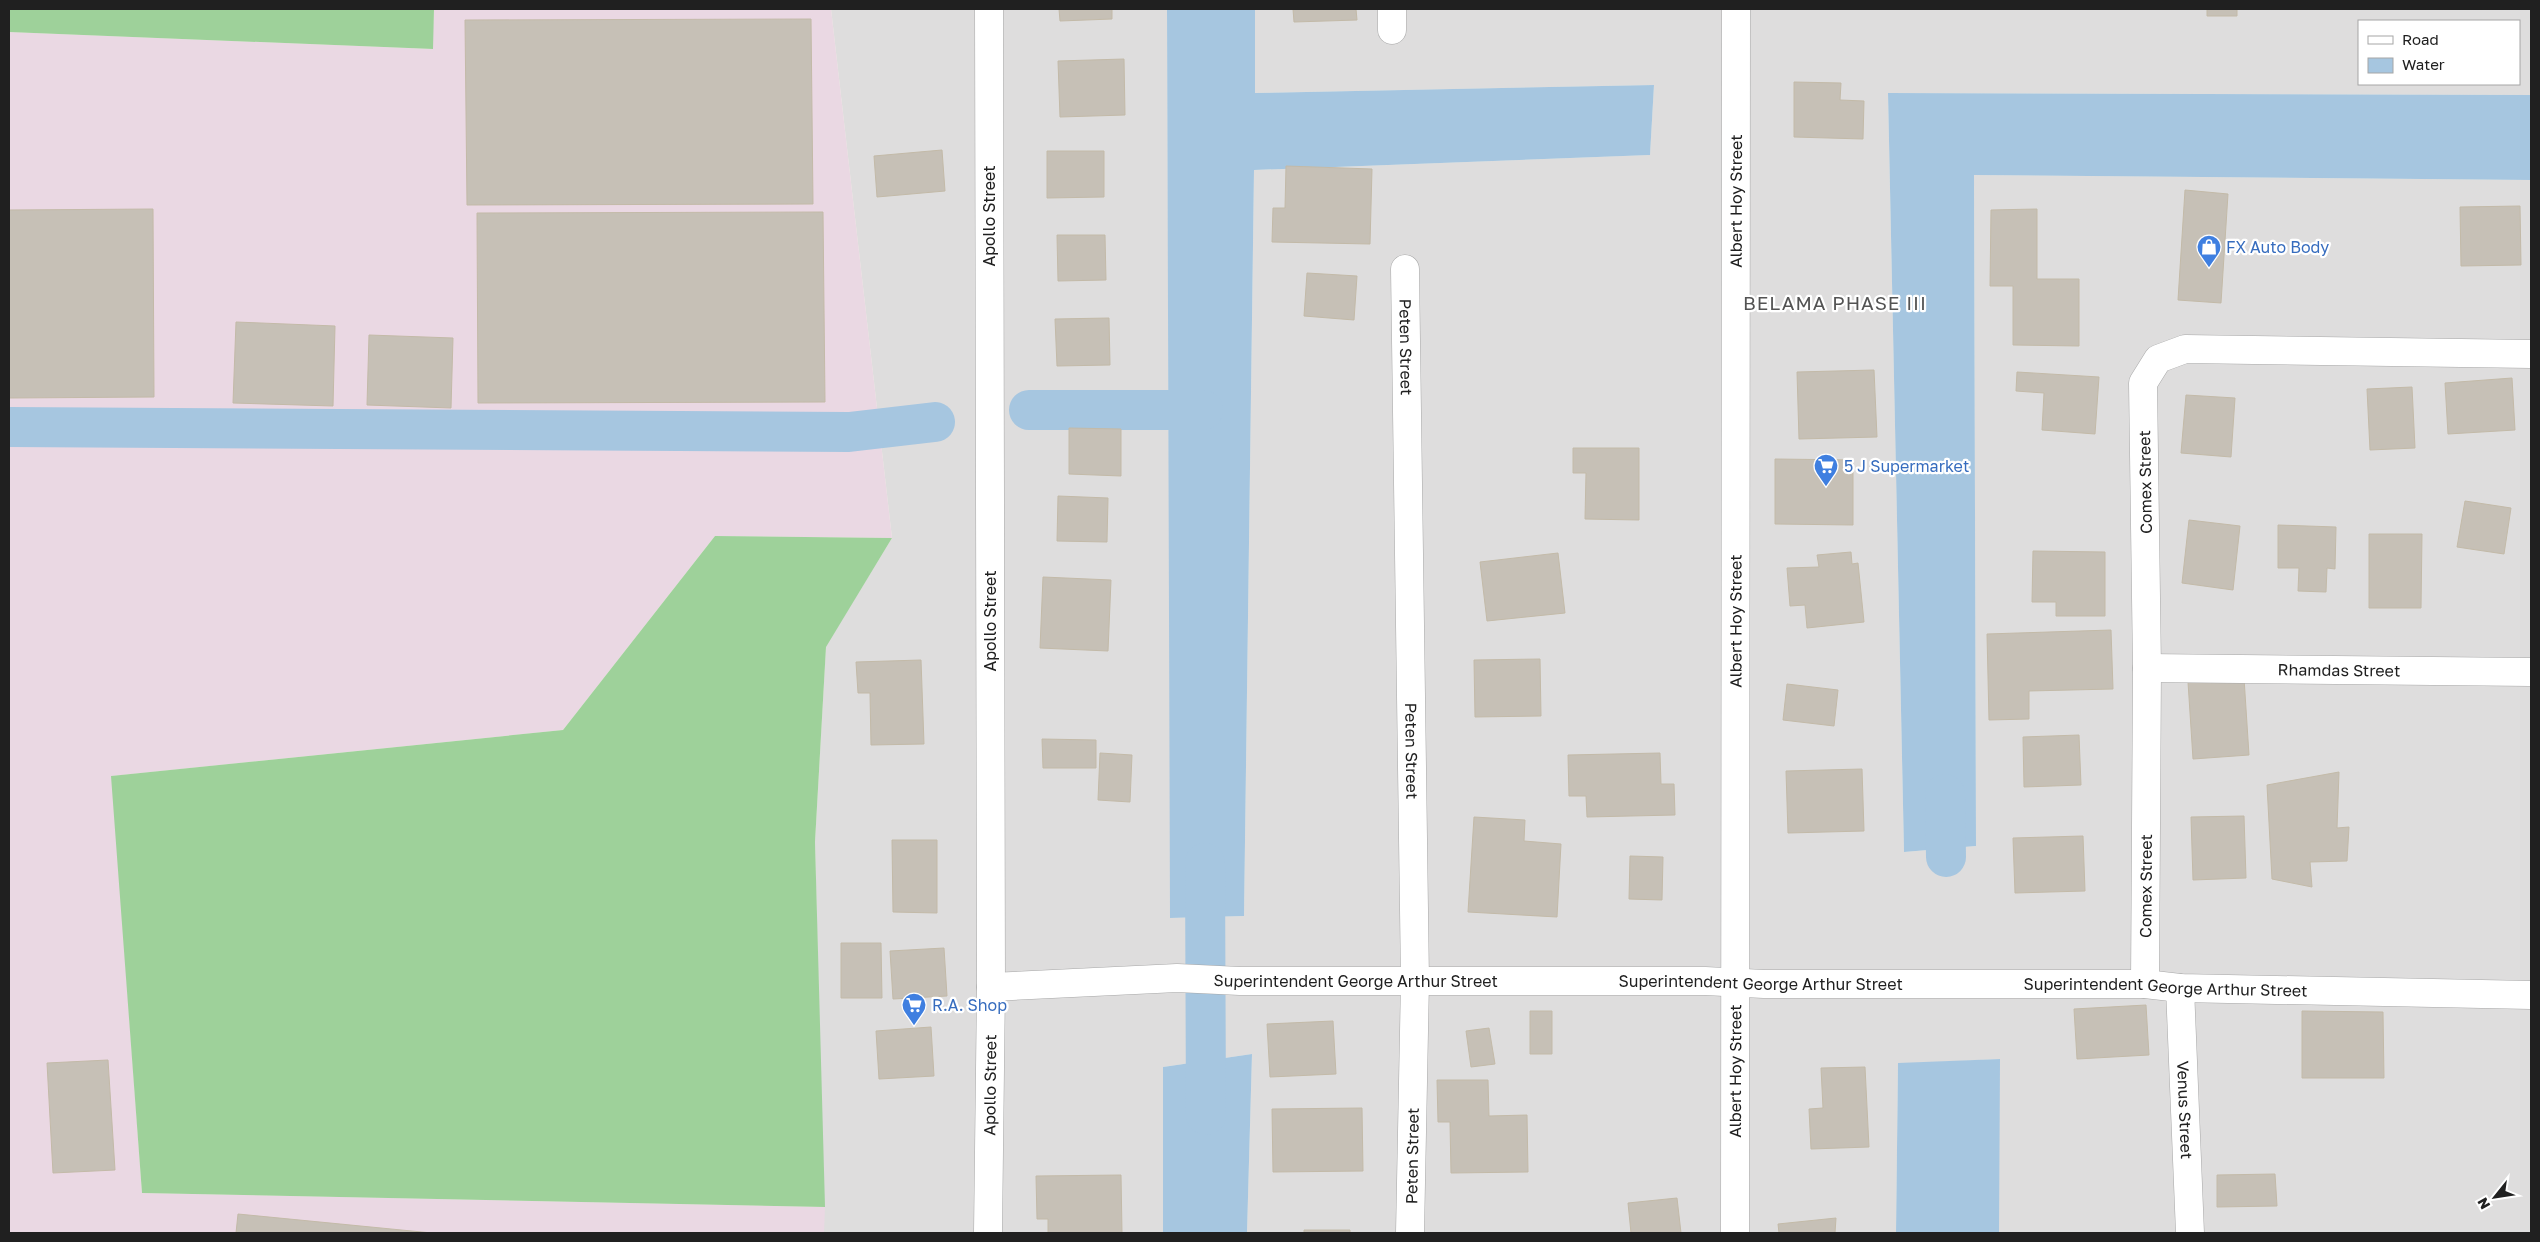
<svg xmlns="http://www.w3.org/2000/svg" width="2540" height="1242" font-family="'Golos Text',sans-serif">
<rect width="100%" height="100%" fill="#f1f0e7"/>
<path fill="#dedddd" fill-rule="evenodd" d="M831,9h336l4,909 73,-2 10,-746 396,-15 4,-70 -399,8v-84h1276v86l-643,-2 16,759 72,-6 -2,-671 557,5v1053h-532v-174l-101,5 -2,169h-649l5,-179 -89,13v166h-339l-9,-391 11,-196 66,-108zM2359,21h160v63h-160z"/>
<path fill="#ead8e3" d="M434,9h397l61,529 -177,-2 -152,194 -451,46 30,417 683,14 -1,26h-815v-1201l423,17z"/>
<path fill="#9ed19a" d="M9,9h425l-1,40 -424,-17z
M715,536l177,2 -66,109 -11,195 10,365 -683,-14 -31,-417 452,-46z"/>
<path fill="#a6c6e0" d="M1167,9h88v84l399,-8 -4,70 -396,15 -10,746 -74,2z
M1888,93l643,2v85l-557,-5 2,671 -72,6z
M1252,1054l-5,179h-84v-166z
M2000,1059l-1,174h-103l2,-170z"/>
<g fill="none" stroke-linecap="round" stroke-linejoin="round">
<path stroke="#a6c6e0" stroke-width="40" d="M1029,410h174
M9,427l840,5 86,-10
M1945,794l1,63
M1205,863l1,252"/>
</g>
<path fill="#c6c0b6" stroke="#c3baa8" d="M1059,9h53v10l-52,2z
M1293,9h63l1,11 -63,2z
M2207,9h30v7h-30z
M811,19l2,185 -346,1 -2,-185z
M1124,59l1,56 -65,2 -2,-56z
M1794,82l47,1 -1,17 24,1 -1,38 -69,-2z
M942,150l3,41 -68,6 -3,-41z
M1047,151h57v46l-57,1z
M1286,166l86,3 -2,75 -98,-2 1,-34h12z
M2185,190l43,4 -7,109 -43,-3z
M2520,206l1,59 -60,1 -1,-59z
M153,209l1,188 -145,1v-188z
M2037,209v70h42v67l-66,-1v-59h-23l1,-76z
M823,212l2,190 -347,1 -1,-190z
M1057,235h48l1,45 -48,1z
M1307,273l50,3 -3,44 -50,-4z
M1109,318l1,47 -53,1 -2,-47z
M236,322l99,4 -2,80 -100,-3z
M369,335l84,3 -2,70 -84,-3z
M1874,370l3,67 -78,2 -2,-67z
M2017,372l82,5 -4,57 -53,-4 2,-37 -28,-2z
M2512,378l3,52 -67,4 -3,-51z
M2412,387l3,61 -45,2 -3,-61z
M2186,395l49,3 -4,59 -50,-4z
M1069,428l52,1v47l-52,-2z
M1573,448h66v72l-54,-1 1,-46h-13z
M1775,459l78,1v65l-78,-1z
M1058,496l50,2 -1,44 -50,-1z
M2465,501l46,7 -7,46 -47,-7z
M2189,520l51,6 -7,64 -51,-7z
M2278,525l58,2 -1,42 -8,-1 -1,24 -28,-1 1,-23h-21z
M2369,534h53l-1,74h-52z
M2033,551l72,1v64h-49v-14h-24z
M1851,552l1,12 6,-1 6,59 -57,6 -2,-23 -15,1 -3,-38 32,-1 -2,-12z
M1558,553l7,60 -78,8 -7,-59z
M1043,577l68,3 -3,71 -68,-3z
M2111,630l2,59 -84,2v28l-40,1 -2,-86z
M1540,659l1,57 -66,1 -1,-57z
M921,660l3,84 -53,1 -1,-52h-12l-2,-31z
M2244,678l5,77 -56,4 -5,-77z
M1787,684l51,6 -4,36 -51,-6z
M2079,735l2,50 -57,2 -1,-50z
M1042,739l54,1v28h-53z
M1100,753l32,2 -2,47 -32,-2z
M1660,753l1,31h13l1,31 -88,2 -1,-21h-17l-1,-41z
M1862,769l2,62 -76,2 -2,-62z
M2339,772l-2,56 12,-1 -2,34 -37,1 2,25 -40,-8 -5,-94z
M2244,816l2,62 -53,2 -2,-63z
M1474,817l51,3 -1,21 37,3 -4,73 -89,-5z
M2083,836l2,55 -70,2 -2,-55z
M892,840h45v73l-44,-1z
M1630,856l33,1 -1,43 -33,-1z
M841,943h40l1,55h-41z
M944,948l3,48 -54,3 -3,-48z
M2146,1005l3,50 -72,4 -3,-50z
M1530,1011h22v43h-22z
M2302,1011l81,1 1,66h-82z
M1333,1021l3,53 -66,3 -3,-53z
M931,1027l3,49 -55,3 -3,-48z
M1489,1028l6,36 -24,3 -5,-36z
M108,1060l7,110 -62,3 -6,-110z
M1865,1067l4,80 -58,2 -2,-40 14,-1 -2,-40z
M1437,1080h51l1,36 38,-1 1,57 -77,1 -1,-51h-12z
M1362,1108l1,63 -90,1 -1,-63z
M2275,1174l2,32 -60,1v-32z
M1121,1175l1,58h-74v-14h-11l-1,-43z
M1677,1198l4,35h-50l-3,-30z
M238,1214l194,19h-196z
M1836,1218l-1,15h-56l-1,-9z
M1304,1230h46v3h-46z"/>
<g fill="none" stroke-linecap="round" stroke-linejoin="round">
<defs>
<g id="street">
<path d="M1392,30v-21"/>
<path id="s1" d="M1405,269l10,712 -5,252"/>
<path id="s2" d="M2147,668l384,4"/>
<path id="s3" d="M2145,984l2,-316 -4,-285 15,-24 27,-10 346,5"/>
<path id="s4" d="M991,987l186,-9 63,3h465l59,3h381l35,4 351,7"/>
<path id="s5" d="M2180,988l10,245"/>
<path id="s6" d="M988,1233l3,-246 -2,-978"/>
<path id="s7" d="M1735,1233l1,-1224"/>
</g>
</defs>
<use href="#street" stroke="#a7a7a7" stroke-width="29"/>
<use href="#street" stroke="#fff" stroke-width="28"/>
</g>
<defs>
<symbol id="shop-pin" viewBox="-11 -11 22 30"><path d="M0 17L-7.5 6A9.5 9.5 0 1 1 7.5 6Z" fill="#3f7fe0" stroke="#fff"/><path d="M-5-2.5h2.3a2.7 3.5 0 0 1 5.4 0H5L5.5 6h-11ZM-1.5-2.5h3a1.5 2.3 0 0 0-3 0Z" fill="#fff"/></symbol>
<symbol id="supermarket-pin" viewBox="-11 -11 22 30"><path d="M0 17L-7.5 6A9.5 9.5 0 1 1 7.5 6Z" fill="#3f7fe0" stroke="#fff"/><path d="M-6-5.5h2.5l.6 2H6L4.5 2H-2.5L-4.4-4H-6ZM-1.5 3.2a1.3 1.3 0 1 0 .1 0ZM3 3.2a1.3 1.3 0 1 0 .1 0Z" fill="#fff"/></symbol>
</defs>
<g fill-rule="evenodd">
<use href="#shop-pin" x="2195" y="233" width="28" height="38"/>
<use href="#supermarket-pin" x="1812" y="452" width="28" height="38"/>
<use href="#supermarket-pin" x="900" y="991" width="28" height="38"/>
</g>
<g text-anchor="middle" stroke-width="4.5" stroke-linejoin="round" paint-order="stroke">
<g font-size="16" fill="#202020" stroke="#fff">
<text dy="6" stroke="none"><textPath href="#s7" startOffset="1032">Albert Hoy Street</textPath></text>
<text transform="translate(989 216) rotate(-90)" y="6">Apollo Street</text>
<text dy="6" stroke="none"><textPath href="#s1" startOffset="78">Peten Street</textPath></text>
<text transform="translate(2145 482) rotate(-91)" y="6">Comex Street</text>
<text transform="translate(990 621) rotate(-90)" y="6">Apollo Street</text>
<text dy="6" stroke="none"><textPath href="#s7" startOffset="612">Albert Hoy Street</textPath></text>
<text dy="6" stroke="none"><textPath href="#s2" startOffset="192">Rhamdas Street</textPath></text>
<text dy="6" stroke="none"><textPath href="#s1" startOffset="482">Peten Street</textPath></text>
<text dy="6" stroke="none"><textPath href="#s3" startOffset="98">Comex Street</textPath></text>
<text dy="6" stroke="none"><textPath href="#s4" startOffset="365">Superintendent George Arthur Street</textPath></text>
<text dy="6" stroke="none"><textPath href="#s4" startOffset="770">Superintendent George Arthur Street</textPath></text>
<text dy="6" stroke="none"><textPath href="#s4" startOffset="1175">Superintendent George Arthur Street</textPath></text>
<text dy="6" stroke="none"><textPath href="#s7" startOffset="162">Albert Hoy Street</textPath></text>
<text dy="6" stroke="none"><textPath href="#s6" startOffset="148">Apollo Street</textPath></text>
<text dy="6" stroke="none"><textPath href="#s5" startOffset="122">Venus Street</textPath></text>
<text transform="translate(1412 1156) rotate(-89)" y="6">Peten Street</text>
</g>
<g font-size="16" fill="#366cbe" stroke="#fff" text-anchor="start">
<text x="2226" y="253">FX Auto Body</text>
<text x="1844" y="472">5 J Supermarket</text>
<text x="932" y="1011">R.A. Shop</text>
</g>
<g font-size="19" letter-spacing="1" fill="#535353" stroke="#fff">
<text x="1835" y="310">BELAMA PHASE III</text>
</g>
</g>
<rect width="2540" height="1242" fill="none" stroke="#202020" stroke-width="20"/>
<rect x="2358" y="20" width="162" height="65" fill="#ffffff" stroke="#a6a6a6"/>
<rect x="2368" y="36" width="25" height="8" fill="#ffffff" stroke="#a6a6a6"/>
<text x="2402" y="45" font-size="15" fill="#202020">Road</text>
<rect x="2368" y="58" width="25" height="15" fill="#a6c6e0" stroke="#a6a6a6"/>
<text x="2402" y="70" font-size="15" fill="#202020">Water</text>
<g transform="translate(2495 1197) rotate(240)" stroke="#ffffff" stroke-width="4" paint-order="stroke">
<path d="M0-4L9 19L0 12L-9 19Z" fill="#202020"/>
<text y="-8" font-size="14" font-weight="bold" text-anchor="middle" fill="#202020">N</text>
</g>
</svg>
